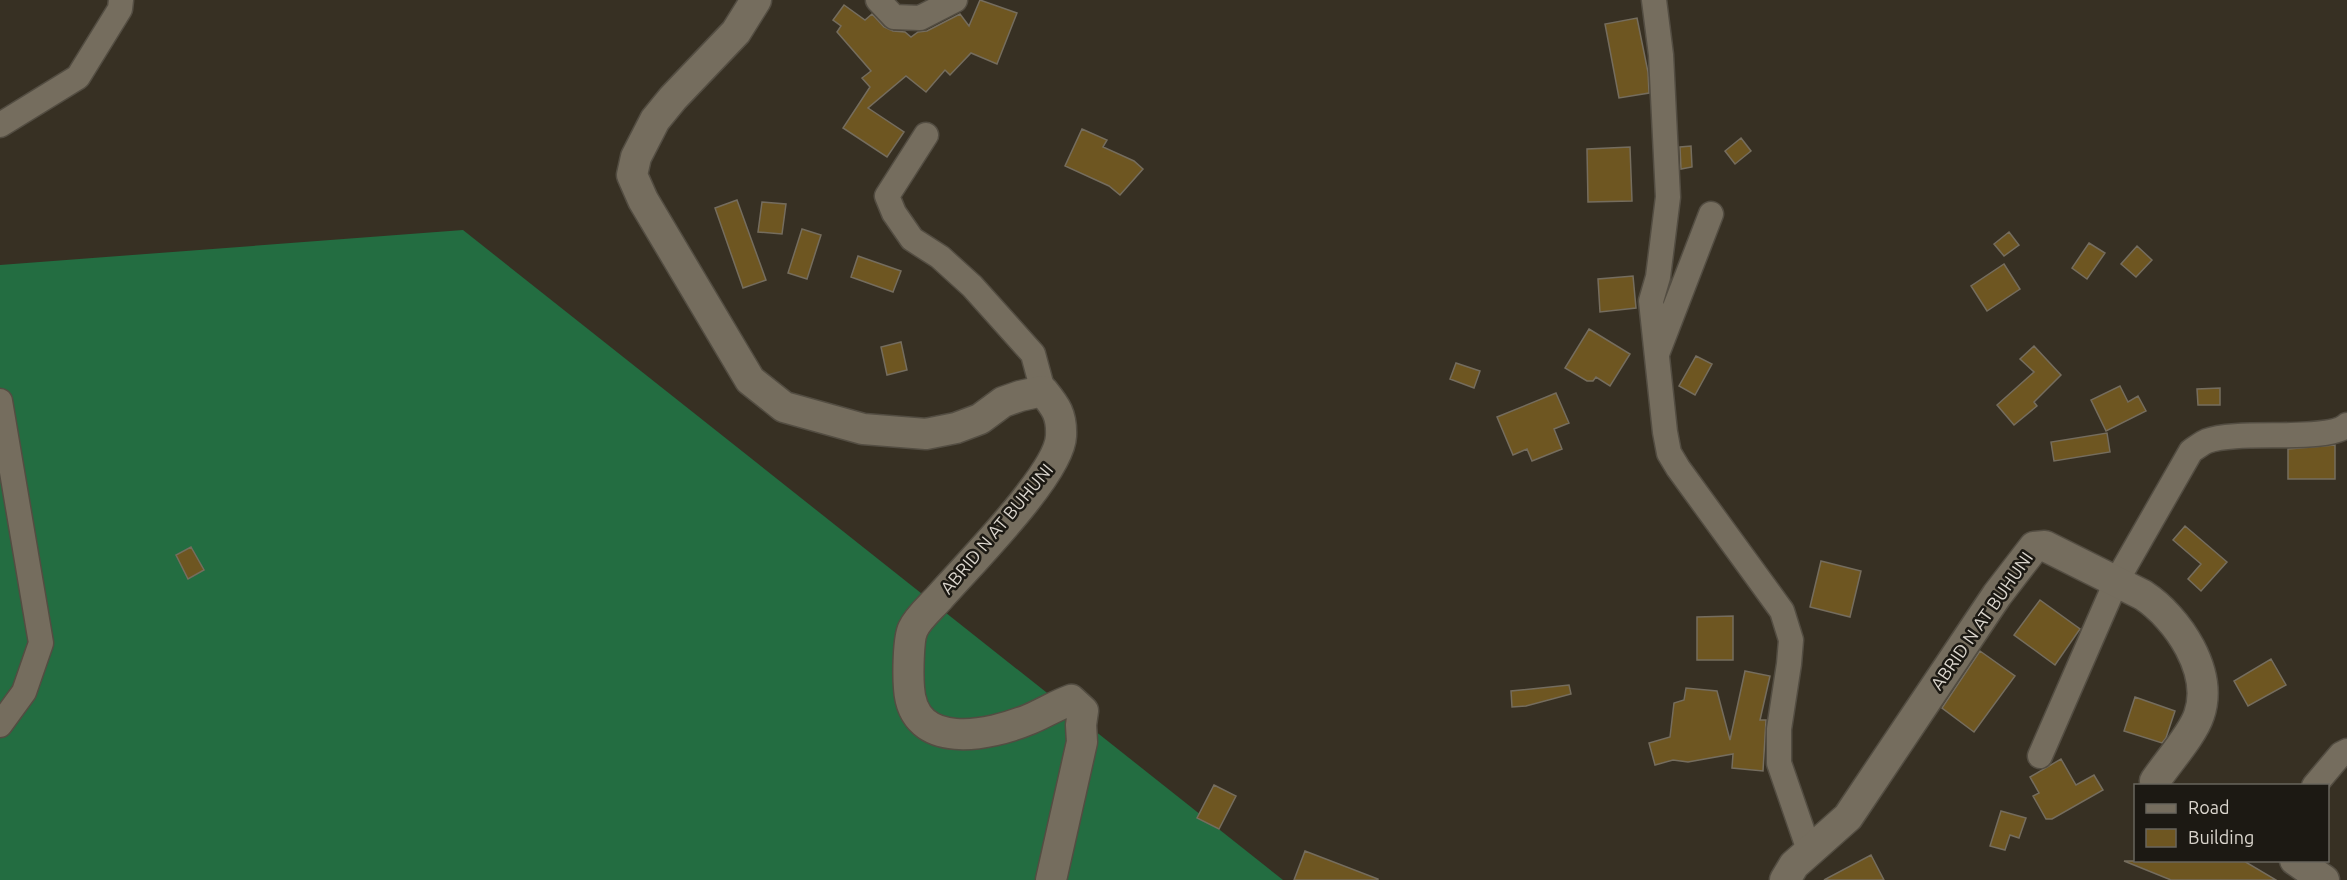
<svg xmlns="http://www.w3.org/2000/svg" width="2347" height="880" font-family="Ubuntu,sans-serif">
<rect width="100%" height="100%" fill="#373023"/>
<path fill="#236d41" d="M463,230l820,650h-1283v-615z"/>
<path fill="#6e5621" stroke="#756d5e" stroke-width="1.5" d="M980,0l37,13 -20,51 -26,-11 -21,22 -5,-5 -19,22 -20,-16 -38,32 36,24 -17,25 -44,-29 27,-41 -8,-9 9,-7 -34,-39 4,-6 -8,-6 11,-15 21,15 7,-6 12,13 9,4 12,1 6,5 7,-5 9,-1 33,-17 9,12z
M1637,18l11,54 1,21 -30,5 -14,-74z
M1082,129l25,11 -4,7 31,14 9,8 -23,26 -11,-9 -44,-20z
M1741,138l10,13 -16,13 -10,-13z
M1691,146l1,21 -11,2 -1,-22z
M1630,147l2,54 -44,1 -1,-53z
M737,200l29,80 -23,8 -28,-80z
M762,202l24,2 -4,30 -24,-2z
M802,229l19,6 -14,44 -19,-6z
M2009,232l10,13 -15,11 -10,-12z
M2089,243l16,10 -18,26 -15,-11z
M2137,246l15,14 -16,17 -15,-13z
M858,256l43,15 -8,21 -42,-15z
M2004,264l16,25 -33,22 -16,-25z
M1633,276l3,32 -36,4 -2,-33z
M1589,329l41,25 -20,32 -14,-9 -3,4h-6l-22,-13z
M901,342l6,28 -20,5 -6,-28z
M2034,346l27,29 -27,27 3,4 -23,19 -17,-20 37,-33 -14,-13z
M1696,356l16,8 -17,31 -16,-9z
M1456,363l24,8 -6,17 -24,-9z
M2120,386l8,16 10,-6 8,15 -40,20 -15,-31z
M2220,388v17h-22l-1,-16z
M1556,393l13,30 -15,6 8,20 -30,12 -5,-12 -14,6 -16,-38z
M2107,433l3,19 -56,9 -3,-19z
M2335,445v34h-47v-30z
M2185,526l42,36 -26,29 -13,-12 13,-15 -28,-24z
M191,547l13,23 -16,9 -12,-24z
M1821,561l40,10 -11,46 -40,-10z
M2040,600l40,29 -25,36 -41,-30z
M1733,616v44h-36v-43z
M1980,651l35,25 -41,56 -32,-24z
M2271,659l15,26 -38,21 -14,-25z
M1745,671l25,5 -10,44h6l-3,51 -31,-3 1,-14 -45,8 -15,-2 -18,5 -6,-22 21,-6 4,-34 10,-3 2,-12 31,3 13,49z
M1569,685l2,9 -45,12 -14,1 -1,-16z
M2135,697l40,14 -9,27 -4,5 -38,-12z
M2061,759l15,26 18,-10 9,15 -51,29h-6l-13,-23 6,-3 -9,-16z
M1214,785l22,11 -17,33 -22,-11z
M2001,811l25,7 -7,20 -9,-3 -5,15 -15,-4z
M1305,851l73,28v1h-84z
M1871,855l13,25h-60z
M2124,861h120l32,19h-105z"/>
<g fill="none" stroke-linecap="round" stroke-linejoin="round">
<defs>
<path id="minor" d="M878,0l16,17 26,1 35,-18
M1654,0l7,55 7,142 -10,80 -7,24 14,131 4,21 9,15 104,143 9,29 -2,24 -10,65v34l30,87
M0,125l78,-48 42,-68 1,-9
M926,135l-39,61 7,17 18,26 28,18 32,29 61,68 10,37
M1657,354l54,-140
M0,401l41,242 -17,49 -24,33
M2040,756l76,-174 75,-131c5,-3 11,-8 16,-10 31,-12 121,2 140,-16
M2314,786l27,-32 6,-3"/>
<path id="tertiary" d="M756,0l-20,32 -63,66 -18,22 -19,37 -4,18 11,25 107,180 34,27 79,22 63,5 30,-6 24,-9 23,-17 17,-6 23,-5c13,16 19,24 18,45 -1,37 -94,130 -122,162 -8,9 -21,20 -26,31 -5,10 -5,47 -4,59 4,64 80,48 121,31 14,-6 27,-14 41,-19l12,11 -2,14 1,17 -31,138
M2295,860l29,20
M1785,880l9,-15 54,-48 149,-222 37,-48 11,-1 98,49c35,23 71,77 56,120 -6,19 -32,48 -44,66l2,5"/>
</defs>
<use href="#minor" stroke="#534d42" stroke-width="27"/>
<use href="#tertiary" stroke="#534d42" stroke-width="33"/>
<use href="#minor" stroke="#756d5e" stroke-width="24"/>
<use href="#tertiary" stroke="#756d5e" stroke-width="30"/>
</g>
<g text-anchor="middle" stroke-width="5" stroke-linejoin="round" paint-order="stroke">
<g font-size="18" fill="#dbd6ce" stroke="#1c1913">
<text transform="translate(997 529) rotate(-50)" y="6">ABRID N AT BUHUNI</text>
<text transform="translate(1982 621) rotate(-55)" y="6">ABRID N AT BUHUNI</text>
</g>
</g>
<rect x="2134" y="784" width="195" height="78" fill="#1c1913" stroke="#68655e" stroke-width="1.5"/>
<rect x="2146" y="804" width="30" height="9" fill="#756d5e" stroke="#68655e" stroke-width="1.5"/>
<text x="2188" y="814" font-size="18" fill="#dbd6ce">Road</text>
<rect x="2146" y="829" width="30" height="18" fill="#6e5621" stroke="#68655e" stroke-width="1.5"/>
<text x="2188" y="844" font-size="18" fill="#dbd6ce">Building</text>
</svg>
